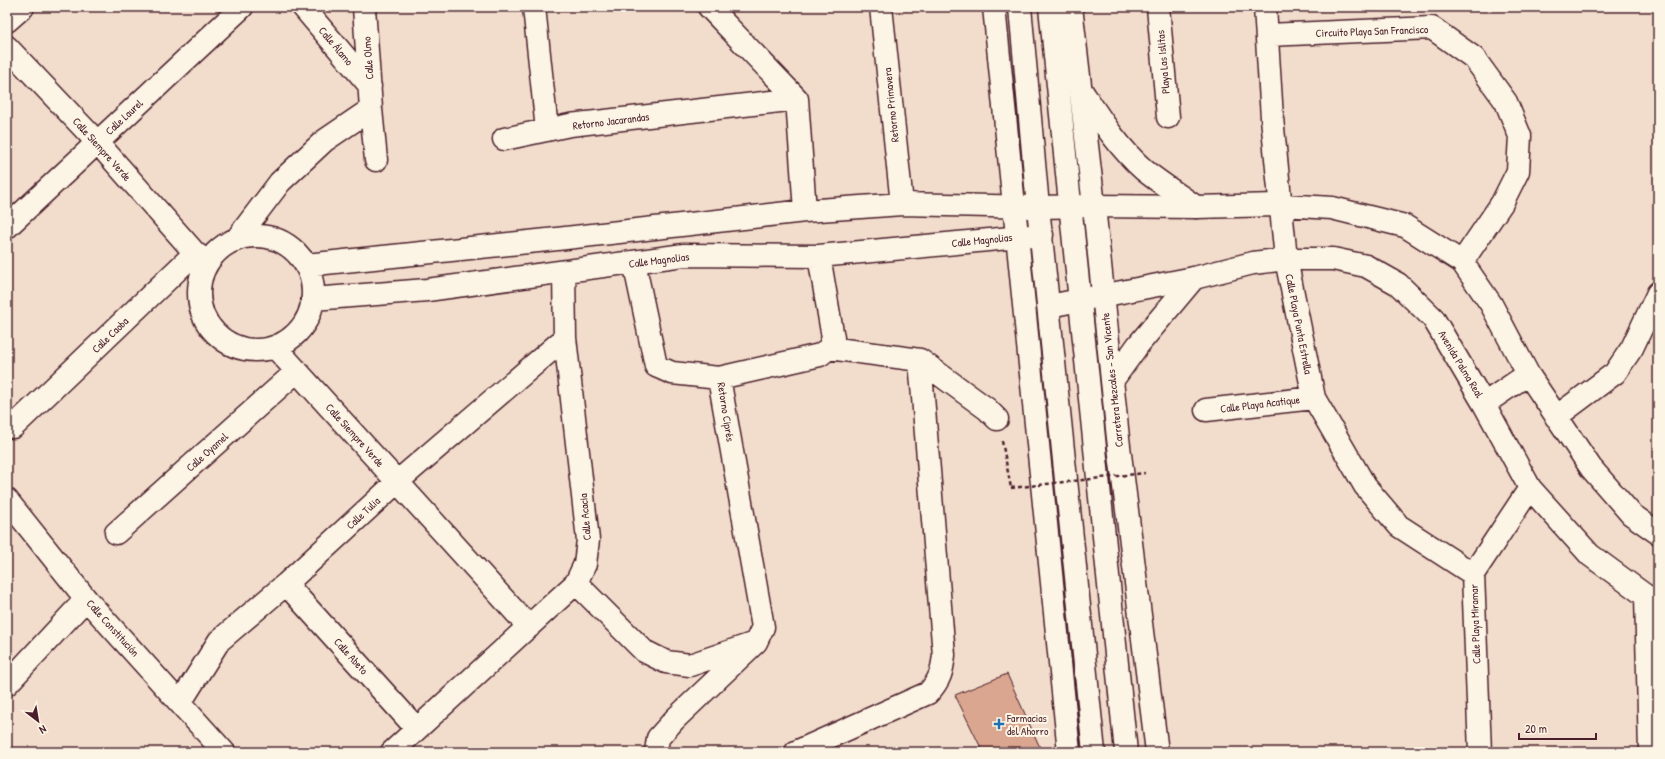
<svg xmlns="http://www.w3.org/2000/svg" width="1665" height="759" font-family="'Patrick Hand',sans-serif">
<rect width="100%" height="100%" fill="#f2ddcc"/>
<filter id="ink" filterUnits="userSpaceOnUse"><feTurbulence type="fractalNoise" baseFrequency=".025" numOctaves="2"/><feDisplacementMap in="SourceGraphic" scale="8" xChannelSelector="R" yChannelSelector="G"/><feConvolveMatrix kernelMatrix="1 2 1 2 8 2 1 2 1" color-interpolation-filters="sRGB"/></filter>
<g filter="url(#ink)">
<path fill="#dba690" stroke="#4a1f2b" d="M1007,674l35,78h-59l-28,-57z"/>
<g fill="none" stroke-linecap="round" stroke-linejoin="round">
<defs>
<path id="minor" d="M303,7l67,79
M364,7l7,102 5,51
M534,7l13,123
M709,7l88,92 8,112
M881,7l21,197
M1158,7l10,110
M1265,7l7,111 14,141 28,139 51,88 34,40 74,48
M7,21l16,-14
M1267,35l165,-7 42,30 32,44 14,34 -2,35 -16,32 -40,59
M7,47l90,95 98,111
M504,139l66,-14 227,-26
M7,227l235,-220
M199 293a57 57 0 1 1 114 0a57 57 0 1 1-114 0Z
M236,240l44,-58 44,-41 47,-32
M634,262l22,104 16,7 47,5 101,-23 9,-7 4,-10 -14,-82
M306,265l251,-26 248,-28 97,-7 136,3 56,-1 102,1 86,-2 50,3 73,18 57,36 29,42 37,70 63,94 40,46 27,19
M313,299l114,-9 257,-35 135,1 223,-21
M1049,306l145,-28 59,-15 33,-4h47l33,7 32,18 35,34 51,86 46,84 60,67 56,41 12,7
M275,347l254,280
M829,348l91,12 67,49 10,10
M1484,404l44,-30
M1206,410l108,-12
M1556,417l59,-44 17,-25 26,-55
M13,427l182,-174 13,9
M7,500l79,99 138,153
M116,533l181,-162
M576,583l68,68 22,11 24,3 59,-20
M286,584l131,145
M1646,596l4,156
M7,684l79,-85
M180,703l39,-62 67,-57 111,-102 168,-144
M392,752l184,-169 9,-19 3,-24 -23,-202 -1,-66
M656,752l2,-14 17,-19 81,-77 7,-15 -44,-249
M796,752l132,-59c12,-13 14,-21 16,-38l-24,-295
M1480,752l-7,-178 57,-86"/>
<path id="major" d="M994,7l75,745
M1020,7l18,200 56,545
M1050,7l76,745
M1071,7l23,199 24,232 39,314
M1083,93c18,27 36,55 61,77 16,13 35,25 52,37
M1112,381l26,-36 56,-67"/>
</defs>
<use href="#minor" stroke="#4a1f2b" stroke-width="25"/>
<use href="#major" stroke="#4a1f2b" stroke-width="25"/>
<path stroke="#4a1f2b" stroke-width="2.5" stroke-dasharray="4 3" stroke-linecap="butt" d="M1002,441l9,47"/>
<use href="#minor" stroke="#fcf5e5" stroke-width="22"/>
<use href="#major" stroke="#fcf5e5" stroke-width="22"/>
<path stroke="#4a1f2b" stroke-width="2.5" stroke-dasharray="4 3" stroke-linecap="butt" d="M1011,488l134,-15"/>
</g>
</g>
<path fill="#1f6fb2" stroke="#fcf5e5" stroke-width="1.5" d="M997 718h4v4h4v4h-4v4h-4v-4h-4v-4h4z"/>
<g text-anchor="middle" stroke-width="4" stroke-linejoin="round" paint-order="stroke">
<g font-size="11" fill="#4a1f2b" stroke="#fcf5e5">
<text transform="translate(1372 31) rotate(-2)" y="4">Circuito Playa San Francisco</text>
<text transform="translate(336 46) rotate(50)" y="4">Calle Álamo</text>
<text transform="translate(368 58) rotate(-94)" y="4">Calle Olmo</text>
<text transform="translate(1163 62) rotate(-95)" y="4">Playa Las Islitas</text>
<text transform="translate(891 105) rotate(-96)" y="4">Retorno Primavera</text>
<text transform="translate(124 117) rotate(-43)" y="4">Calle Laurel</text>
<text transform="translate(611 121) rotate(-7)" y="4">Retorno Jacarandas</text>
<text transform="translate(102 149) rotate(48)" y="4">Calle Siempre Verde</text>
<text transform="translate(982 240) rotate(-6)" y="4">Calle Magnolias</text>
<text transform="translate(659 260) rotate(-7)" y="4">Calle Magnolias</text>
<text transform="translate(1299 324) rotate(79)" y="4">Calle Playa Punta Estrella</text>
<text transform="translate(110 335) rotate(-44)" y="4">Calle Caoba</text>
<text transform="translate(1461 364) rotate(59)" y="4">Avenida Palma Real</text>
<text transform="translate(1112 380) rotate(-96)" y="4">Carretera Mezcales - San Vicente</text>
<text transform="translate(1260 404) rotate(-7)" y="4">Calle Playa Acatique</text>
<text transform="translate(726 412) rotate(81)" y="4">Retorno Ciprés</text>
<text transform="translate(355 435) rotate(48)" y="4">Calle Siempre Verde</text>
<text transform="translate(207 452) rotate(-42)" y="4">Calle Oyamel</text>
<text transform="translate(363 513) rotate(-43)" y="4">Calle Tulia</text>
<text transform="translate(585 517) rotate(-95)" y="4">Calle Acacia</text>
<text transform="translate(1475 624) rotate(-92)" y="4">Calle Playa Miramar</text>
<text transform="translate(113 628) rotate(48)" y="4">Calle Constitución</text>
<text transform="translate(351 656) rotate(48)" y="4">Calle Abeto</text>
</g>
<g font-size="11" fill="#4a1f2b" stroke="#fcf5e5" text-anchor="start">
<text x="1007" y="722">Farmacias<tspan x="1007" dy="13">del Ahorro</tspan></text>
</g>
</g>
<rect width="1665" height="759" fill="none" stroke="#fcf5e5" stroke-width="24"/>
<rect x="12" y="12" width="1641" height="735" fill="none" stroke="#4a1f2b" stroke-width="1.5" filter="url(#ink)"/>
<g transform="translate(38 721) rotate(149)" stroke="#fcf5e5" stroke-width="3" paint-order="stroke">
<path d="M0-3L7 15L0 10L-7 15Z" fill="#4a1f2b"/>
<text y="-6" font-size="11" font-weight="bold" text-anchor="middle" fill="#4a1f2b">N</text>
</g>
<path d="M1519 733v6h77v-6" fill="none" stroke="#4a1f2b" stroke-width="2"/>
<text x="1525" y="733" font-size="12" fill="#4a1f2b" stroke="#fcf5e5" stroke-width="3" paint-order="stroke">20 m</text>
</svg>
